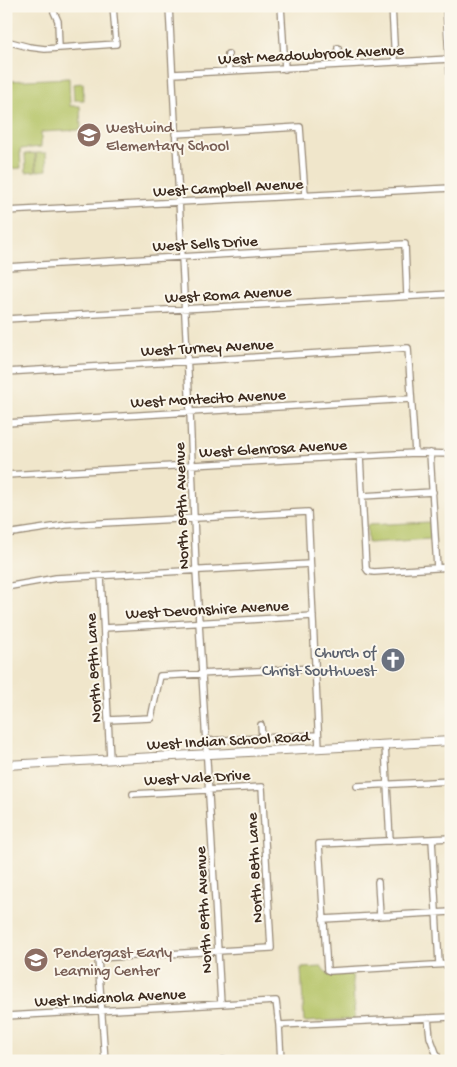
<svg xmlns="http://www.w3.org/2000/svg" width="457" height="1067" font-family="'Gochi Hand',sans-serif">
<rect width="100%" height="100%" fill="#fbf7ec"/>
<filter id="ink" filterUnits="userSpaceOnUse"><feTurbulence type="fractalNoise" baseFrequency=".02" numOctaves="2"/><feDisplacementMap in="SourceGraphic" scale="10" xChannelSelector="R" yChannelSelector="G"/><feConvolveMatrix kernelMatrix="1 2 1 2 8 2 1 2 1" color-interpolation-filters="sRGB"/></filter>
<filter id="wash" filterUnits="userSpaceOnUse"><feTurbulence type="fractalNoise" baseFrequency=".0096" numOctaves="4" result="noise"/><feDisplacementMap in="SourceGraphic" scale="20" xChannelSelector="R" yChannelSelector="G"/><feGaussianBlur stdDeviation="1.12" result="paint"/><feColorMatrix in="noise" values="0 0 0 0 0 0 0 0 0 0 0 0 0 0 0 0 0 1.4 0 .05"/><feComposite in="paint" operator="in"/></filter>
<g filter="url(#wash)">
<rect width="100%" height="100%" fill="#f0e6cb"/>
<path fill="#b3c264" stroke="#777641" d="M69,78l1,28h10l1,24 -40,2v15l-21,2 1,19 -15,1v-88z
M83,83l1,17h-10l-1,-16z
M35,153l1,18 -10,1 -1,-18z
M36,153h10l1,17 -10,1z
M430,522l1,17 -63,4 -1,-18z
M322,967c5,11 20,7 30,6l3,46 -51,3 -3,-54z"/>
</g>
<g filter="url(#ink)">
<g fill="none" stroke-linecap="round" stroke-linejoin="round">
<defs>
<path id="street" d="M169,6l21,406 6,158 25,434
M281,6l4,63
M392,6l3,56
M54,12l4,9 1,27
M6,41l23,6 16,2 71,-5 -3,-38
M338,48l1,17
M228,54l1,17
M173,74l277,-15
M175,134l125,-7 5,68
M6,211l445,-23
M6,267l399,-23 2,52
M6,319l445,-25
M6,372l402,-24 7,105
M6,423l405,-24
M430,453l7,115
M360,456l6,112 2,3 6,1 77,-5
M6,475l409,-22 36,1
M362,496l71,-4
M6,534l60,-9 242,-13 11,236
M101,576l9,183
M6,587l50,-9 254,-14
M104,628l209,-12
M108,720l43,-2 9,-42 155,-8
M261,725l1,13
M206,741l112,-6
M385,745l5,96
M357,786l94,-5
M451,838l-132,6 8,126 3,1 121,-7
M432,839l7,125
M378,882l2,34
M323,919l128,-7
M6,1016l270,-15 3,24 2,36
M428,1018l2,19 9,24
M279,1025l172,-8
M223,1060v1
M105,1061l-7,-103 173,-10 -9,-161 -129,7"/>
<path id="secondary" d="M447,6l4,70
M6,765l445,-24"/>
</defs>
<use href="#street" stroke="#968874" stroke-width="8"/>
<use href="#secondary" stroke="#968874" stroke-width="10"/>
<use href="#street" stroke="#fff" stroke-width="5.5"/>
<use href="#secondary" stroke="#fff" stroke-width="8"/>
</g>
</g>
<defs>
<symbol id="school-disc" viewBox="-11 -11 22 22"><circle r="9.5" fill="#8d6e63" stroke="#fbf7ec"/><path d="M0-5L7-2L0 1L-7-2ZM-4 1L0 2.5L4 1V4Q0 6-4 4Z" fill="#fff"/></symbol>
<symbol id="church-disc" viewBox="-11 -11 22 22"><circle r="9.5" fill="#6b7280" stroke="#fbf7ec"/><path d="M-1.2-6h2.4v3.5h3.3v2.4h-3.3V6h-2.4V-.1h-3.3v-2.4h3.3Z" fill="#fff"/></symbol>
</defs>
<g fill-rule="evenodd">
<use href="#school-disc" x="75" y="121" width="28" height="28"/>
<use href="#church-disc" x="379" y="646" width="28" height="28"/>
<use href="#school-disc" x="22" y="946" width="28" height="28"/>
</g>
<g text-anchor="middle" stroke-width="4" stroke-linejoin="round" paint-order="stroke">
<g font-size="16" fill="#3b2a1e" stroke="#fbf7ec">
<text transform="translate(311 53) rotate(-3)" y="6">West Meadowbrook Avenue</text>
<text transform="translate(228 186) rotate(-3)" y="6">West Campbell Avenue</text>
<text transform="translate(205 242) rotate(-3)" y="6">West Sells Drive</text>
<text transform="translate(228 293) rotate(-3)" y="6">West Roma Avenue</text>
<text transform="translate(207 346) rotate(-3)" y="6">West Turney Avenue</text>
<text transform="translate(208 397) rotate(-3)" y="6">West Montecito Avenue</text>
<text transform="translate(273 447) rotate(-3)" y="6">West Glenrosa Avenue</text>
<text transform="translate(180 506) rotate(-92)" y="6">North 89th Avenue</text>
<text transform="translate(207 608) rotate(-3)" y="6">West Devonshire Avenue</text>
<text transform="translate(92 668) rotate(-93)" y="6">North 89th Lane</text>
<text transform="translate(228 739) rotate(-3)" y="6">West Indian School Road</text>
<text transform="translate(197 776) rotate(-3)" y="6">West Vale Drive</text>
<text transform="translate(253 868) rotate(-93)" y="6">North 88th Lane</text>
<text transform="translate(202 910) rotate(-93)" y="6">North 89th Avenue</text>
<text transform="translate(110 996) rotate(-3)" y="6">West Indianola Avenue</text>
</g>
<g font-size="16" fill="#785e54" stroke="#fbf7ec" text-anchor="start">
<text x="106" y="132">Westwind<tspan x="106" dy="18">Elementary School</tspan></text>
<text x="54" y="957">Pendergast Early<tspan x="54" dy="18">Learning Center</tspan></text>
</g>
<g font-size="16" fill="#5b616d" stroke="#fbf7ec" text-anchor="end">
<text x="376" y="657">Church of<tspan x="376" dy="18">Christ Southwest</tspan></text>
</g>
</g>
<rect width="457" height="1067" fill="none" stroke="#fbf7ec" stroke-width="25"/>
</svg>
